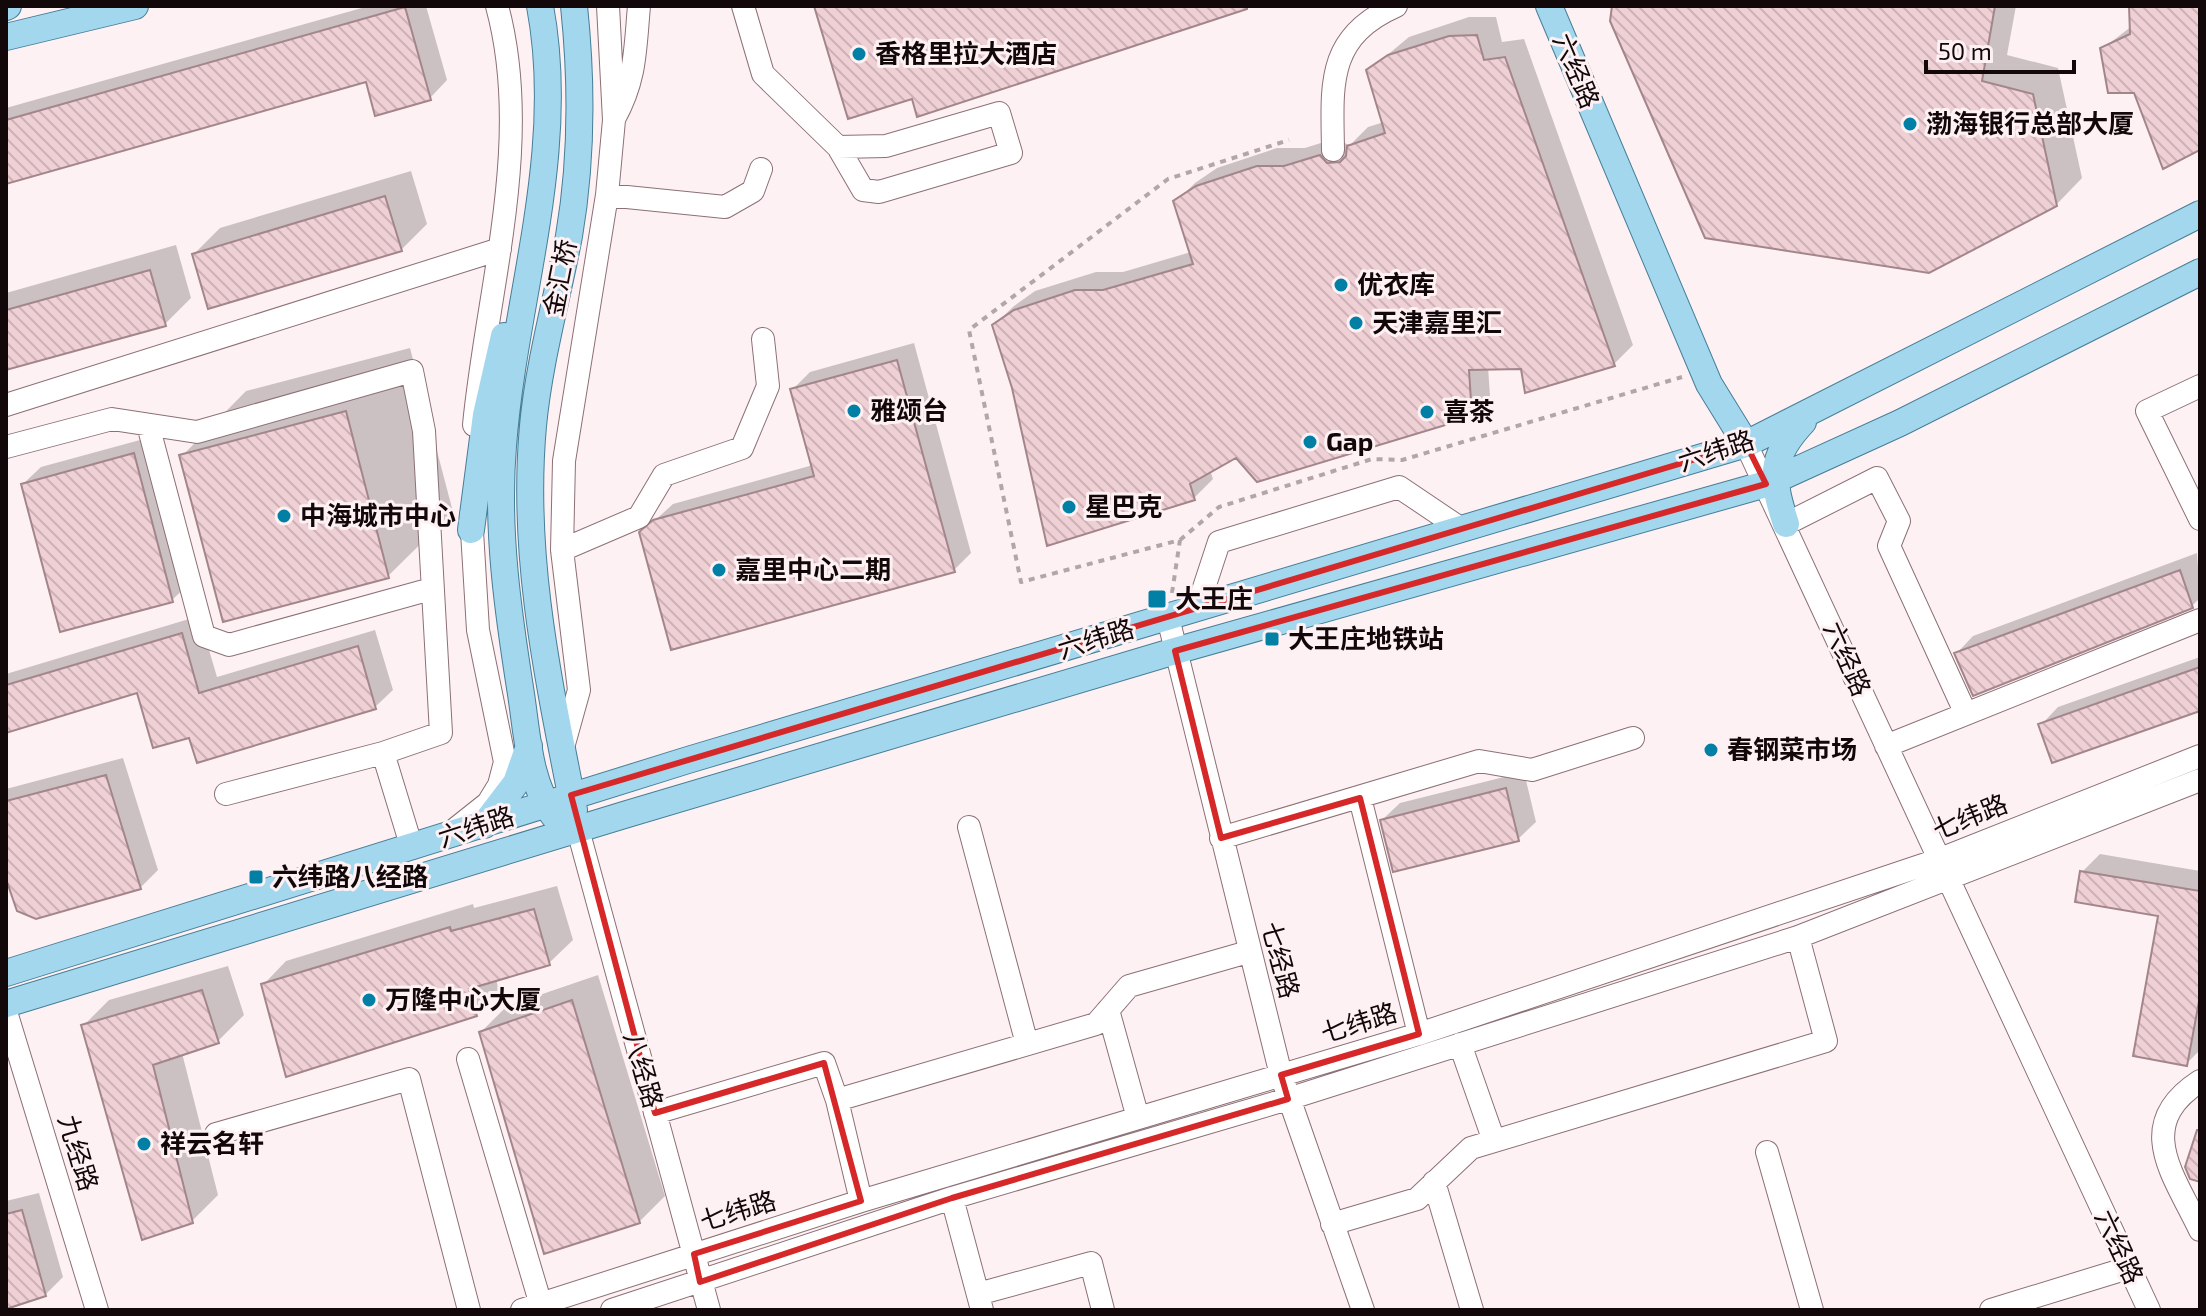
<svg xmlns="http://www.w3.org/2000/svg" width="2206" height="1316" font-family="'Exo 2','Noto Sans SC',sans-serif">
<defs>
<pattern id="building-back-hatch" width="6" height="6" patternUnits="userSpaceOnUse" patternTransform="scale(2)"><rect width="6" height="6" fill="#efd0d5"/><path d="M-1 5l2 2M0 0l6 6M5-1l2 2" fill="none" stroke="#ccb1b6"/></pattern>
</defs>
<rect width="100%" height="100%" fill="#fef1f3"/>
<path fill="#0003" d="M369,6h57l21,74 -17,18 -63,-18 -361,102v-74z
M1614,6h402l-9,49 51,13 24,110 -26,27z
M2131,6h69v142l-65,-58 -33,-41 30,-23z
M1469,17h27l6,25 22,-3 109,306 -19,19 -126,3 2,29 -19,20 -235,39 -26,15 3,9 -19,19 -180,-111 -20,-62 20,-19 21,-15 61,-19h27l68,-20 -15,-50 19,-19 22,-15 60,-20h28l35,-11 6,7h5l17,-17 16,-5 -16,-51 41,-34z
M411,171l16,53 -26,26 -207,4 26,-26z
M176,245l15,53 -26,26 -159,44v-75z
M914,343l57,210 -17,17 -313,-37 32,-29 140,-39 -21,-75 18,-18z
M410,348l43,164 -65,64 -206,-120 64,-65z
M151,437l39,146 -18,17 -149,-116 18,-17z
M2197,553l3,45 -8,8 -218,87 -18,-39 17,-18z
M199,616l18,61 158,-47 18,60 -18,17 -184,28 -52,-44 -133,40v-57z
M2200,657v52l-159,16 17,-18z
M123,758l35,112 -18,18 -134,-15v-84z
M1524,772l12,50 -18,17 -136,-19 18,-17z
M2100,854l100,17v179l-13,13 -27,-149 -78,-42z
M557,886l16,54 -24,23 -53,16 3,12 -23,24 -213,-30 23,-24 187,-57 1,4z
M228,966l16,49 -26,26 -36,12 36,142 -26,26 -109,-195 26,-26z
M598,975l67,221 -26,26 -158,-190 26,-26z
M39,1193l24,84 -18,18 -39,12v-106z"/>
<path fill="url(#building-back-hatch)" stroke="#a3868b" stroke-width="2" d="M814,6h433v3l-330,108 -5,-18 -64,20z
M1612,6h383l-13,75 51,13 24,112 -128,67 -224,-35 -95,-217z
M2129,6h71v144l-37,19 -29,-76h-26l-8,-45 30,-14z
M405,7l26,93 -56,16 -9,-34 -360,102v-64z
M1477,35l7,25 21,-3 110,309 -90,27 -4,-24 -52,1 3,47 -215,65 -21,-24 -46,26 5,16 -148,46 -35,-158 -20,-63 22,-15 61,-20h28l90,-26 -20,-63 23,-15 61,-20h27l36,-11 7,8 13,-1 6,-6 1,-10 38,-13 -19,-63 22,-15 61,-19z
M385,196l17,55 -194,58 -16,-55z
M150,270l16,56 -160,44v-60z
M897,360l58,212 -284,78 -32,-118 14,-12 161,-44 -24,-87z
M346,411l43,167 -166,44 -44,-167z
M134,453l39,149 -113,30 -39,-148z
M2180,570l13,38 -220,88 -19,-43z
M182,633l17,60 159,-47 18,63 -179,54 -8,-25 -36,10 -16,-55 -131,40v-48z
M2200,667v44l-148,52 -14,-39z
M106,775l35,114 -105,30 -19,-8 -11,-32v-78z
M1506,788l13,53 -126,31 -13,-52z
M2080,871l120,20v105l-13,70 -54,-10 25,-140 -83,-14z
M534,909l16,56 -81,24 8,27 -191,61 -25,-93 189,-57 1,4z
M202,990l17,53 -66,22 40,158 -51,17 -61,-215z
M572,1000l68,223 -96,31 -65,-222z
M2197,1130h3v52l-10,-3 -5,-12z
M22,1210l24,86 -40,13v-95z"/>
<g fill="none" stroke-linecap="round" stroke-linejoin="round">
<defs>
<path id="minor" d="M743,6l20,68 75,73 25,43 16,2 132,-39 -12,-40 -113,33 -48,1
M614,119c22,-39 21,-69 25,-113
M1333,150c-1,-65 -7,-113 63,-144
M607,195l118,12 28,-16 8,-22
M2200,386l-53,25 53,108
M6,405l494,-156
M148,425l56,211 25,9 202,-56
M474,425c13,-136 60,-283 23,-419
M1746,444l403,866
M6,447l106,-28 85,13 215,-61 12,60 17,302 -58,20 29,95
M1786,524l91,-46 22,43 -10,25 77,168
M562,550l77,-33 25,-42 78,-27 26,-62 -5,-47
M1197,609l22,-67 180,-55 61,41
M1168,618l113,457 82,235
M1886,746l314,-126
M562,751l17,-61 -17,-140 2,-89 43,-266 7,-75 -6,-114
M226,794l157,-41
M1360,798l59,236
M969,827l58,217
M454,830l34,-27 11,-18 6,-23 -27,-132 -7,-115
M578,830l131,480
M1221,838l258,-77 53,9 101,-32
M1108,1010l30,108
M6,1012l91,298
M1460,1044l34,97
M468,1059l73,246
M2200,1081c-68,44 -26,94 0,149
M655,1113l169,-50 13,37
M216,1134l193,-55 60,231
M1767,1152l45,158
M1434,1182l38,128
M952,1198l30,112
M861,1201l-24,-101 259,-76 33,-38 119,-34
M1332,1224l85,-25 54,-51 355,-107 -28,-104
M978,1294l113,-31 12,47
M522,1310l339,-109 558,-167 519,-174 262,-104
M612,1310l340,-112 336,-99 510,-162 402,-157
M1991,1310l137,-42"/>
<path id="major" d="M540,6c28,148 -26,294 -37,440 -7,83 5,166 18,248 6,39 8,90 33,122
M574,6c8,76 8,154 -5,230 -12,63 -30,126 -36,190 -12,132 16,256 41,384
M1549,6l160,378 37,60
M6,7l2,-1
M6,37l129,-31
M1786,524c-15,-46 -17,-66 17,-102
M471,530l15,-115 18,-79
M484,825l32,-42 13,-37
M6,973l682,-213 1058,-316 454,-230
M6,1004l618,-189 551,-164 591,-167 134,-61 300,-151"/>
</defs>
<use href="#minor" stroke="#8c7075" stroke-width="24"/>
<use href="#major" stroke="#477e97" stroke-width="28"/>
<path stroke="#b2a6a8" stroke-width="4" stroke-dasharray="6 6" stroke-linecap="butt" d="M1180,540l39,-33 153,-48 30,1 280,-83
M1172,593l8,-53 -159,42 -52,-252 199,-151 121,-39"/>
<use href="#minor" stroke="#fff" stroke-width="22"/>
<use href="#major" stroke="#a2d7ee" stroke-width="26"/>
</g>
<path fill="none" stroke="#d62828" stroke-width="6" stroke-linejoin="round" d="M1746,444l20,40 -591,167 46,187 139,-40 59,236 -138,41 7,24 -336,99 -252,84 -6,-28 167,-53 -37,-138 -169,50 -84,-318z"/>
<g fill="#027fa5" stroke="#fef1f3" stroke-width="3">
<circle cx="859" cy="54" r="8"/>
<circle cx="1910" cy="124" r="8"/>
<circle cx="1341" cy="285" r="8"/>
<circle cx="1356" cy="323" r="8"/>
<circle cx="854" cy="411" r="8"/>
<circle cx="1427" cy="412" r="8"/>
<circle cx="1310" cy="442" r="8"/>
<circle cx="1069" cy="507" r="8"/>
<circle cx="284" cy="516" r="8"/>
<circle cx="719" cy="570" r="8"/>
<rect x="1147" y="589" width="20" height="20" rx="4"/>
<rect x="1264" y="631" width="16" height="16" rx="4"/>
<circle cx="1711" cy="750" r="8"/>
<rect x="248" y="869" width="16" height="16" rx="4"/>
<circle cx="369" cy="1000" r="8"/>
<circle cx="144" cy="1144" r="8"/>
</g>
<g text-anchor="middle" stroke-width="6" stroke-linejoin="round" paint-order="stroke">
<g font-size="26" font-weight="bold" fill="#12080a" stroke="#fef1f3" text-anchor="start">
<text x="875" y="63">香格里拉大酒店</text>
<text x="1926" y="133">渤海银行总部大厦</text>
<text x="1357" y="294">优衣库</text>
<text x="1372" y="332">天津嘉里汇</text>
<text x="870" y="420">雅颂台</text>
<text x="1443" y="421">喜茶</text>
<text x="1326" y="451">Gap</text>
<text x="1085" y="516">星巴克</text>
<text x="300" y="525">中海城市中心</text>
<text x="735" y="579">嘉里中心二期</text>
<text x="1175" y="608">大王庄</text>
<text x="1288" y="648">大王庄地铁站</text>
<text x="1727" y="759">春钢菜市场</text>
<text x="272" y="886">六纬路八经路</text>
<text x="385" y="1009">万隆中心大厦</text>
<text x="160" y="1153">祥云名轩</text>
</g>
<g font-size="26" fill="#12080a" stroke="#fef1f3">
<text transform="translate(1576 71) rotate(67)" y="9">六经路</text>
<text transform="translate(560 278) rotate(-79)" y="9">金汇桥</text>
<text transform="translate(1716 451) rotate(-18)" y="9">六纬路</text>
<text transform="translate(1096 639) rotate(-17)" y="9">六纬路</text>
<text transform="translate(1847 659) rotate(66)" y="9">六经路</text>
<text transform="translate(1970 817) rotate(-22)" y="9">七纬路</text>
<text transform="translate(476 827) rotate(-18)" y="9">六纬路</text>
<text transform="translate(1280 960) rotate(75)" y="9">七经路</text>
<text transform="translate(1359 1023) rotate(-17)" y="9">七纬路</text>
<text transform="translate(643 1070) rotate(74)" y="9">八经路</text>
<text transform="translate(78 1153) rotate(73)" y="9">九经路</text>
<text transform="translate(738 1211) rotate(-17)" y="9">七纬路</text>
<text transform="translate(2119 1247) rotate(65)" y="9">六经路</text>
</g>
</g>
<rect width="2206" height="1316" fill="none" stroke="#12080a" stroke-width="16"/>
<path d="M1926 60v12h148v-12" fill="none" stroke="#12080a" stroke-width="4"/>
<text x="1938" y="60" font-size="24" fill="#12080a" stroke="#fef1f3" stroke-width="6" paint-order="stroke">50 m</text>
</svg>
